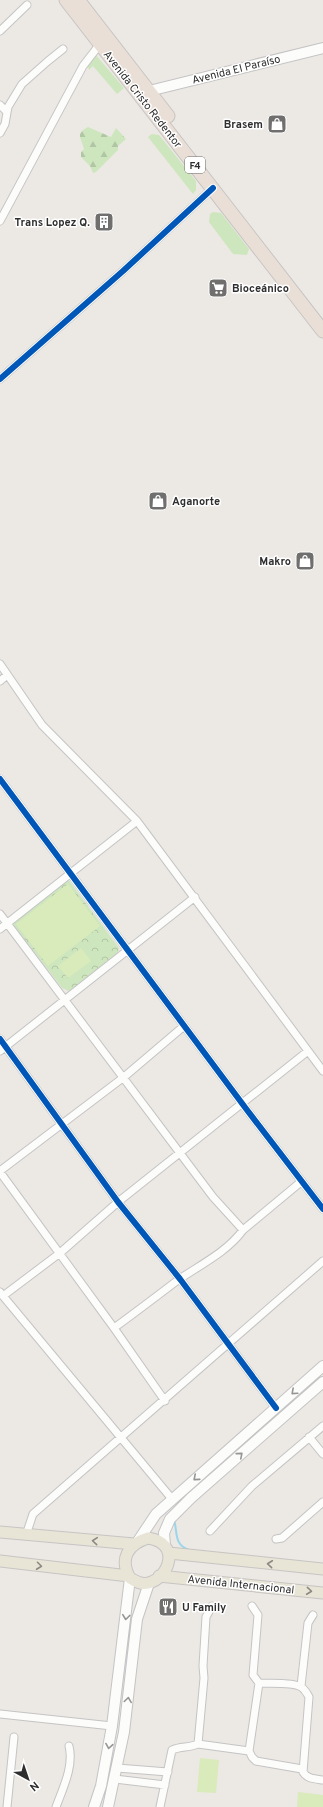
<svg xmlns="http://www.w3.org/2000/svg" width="323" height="1807" font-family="Overpass,sans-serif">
<defs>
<pattern id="forest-firs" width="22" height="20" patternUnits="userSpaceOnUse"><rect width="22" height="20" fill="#cee6be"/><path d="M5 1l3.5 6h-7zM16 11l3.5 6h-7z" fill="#b1c6a4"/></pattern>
<pattern id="park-crowns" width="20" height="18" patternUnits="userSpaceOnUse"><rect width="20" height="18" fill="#cee6be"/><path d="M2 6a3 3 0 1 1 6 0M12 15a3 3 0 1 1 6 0" fill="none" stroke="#b1c6a4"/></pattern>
</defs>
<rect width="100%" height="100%" fill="#ece8e4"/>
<!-- grass -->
<path fill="#cee6be" d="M95,54L124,88L117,94L93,66L89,70L87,64Z
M152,134L159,135L196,181V190L193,194L148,137Z
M213,212L221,213L249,249L247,255L233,254L209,222L210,214Z"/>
<!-- forest -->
<path fill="url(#forest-firs)" d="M88,127L111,137L116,128L126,139L118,146V150L96,172L93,173L90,166L81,157V152L84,149C81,137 75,134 88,127Z"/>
<!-- park -->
<path fill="url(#park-crowns)" d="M68,879L119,948L117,955L69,991L62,988L12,923Z"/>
<!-- pitch -->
<path fill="#d9eabb" d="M68,884L100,926L48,966L16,924Z
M81,948L91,961L68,978L58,966Z
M200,1758L219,1760L216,1793L197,1792Z
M298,1792L323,1795V1807H297Z"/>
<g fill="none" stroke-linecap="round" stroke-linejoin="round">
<!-- stream -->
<path stroke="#99d6ec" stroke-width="2" d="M174,1520C178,1532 173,1544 189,1550"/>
<!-- street casing -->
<g stroke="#c5c4c5" stroke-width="9">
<path id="street" d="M0,31L27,5
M0,105L6,111
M0,133L5,124L8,107L22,84L48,61L63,49
M0,221L83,66L100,44
M0,379L123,271L213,188
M0,664L42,725L137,821L323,1071
M0,681L7,675
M0,779L247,1110L323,1209
M0,914L213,1197L243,1230
M0,929L137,821
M0,1039L118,1202L180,1279L276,1408
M0,1051L195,897
M0,1171L124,1077L184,1026
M0,1172L114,1328L165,1401
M0,1292L3,1296L60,1253L118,1202L308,1051
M3,1296L172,1499
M114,1328C136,1312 157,1296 178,1280C200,1265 227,1252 243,1230L302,1181
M309,1437L323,1454
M210,1531L252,1486L323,1426
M26,1535L33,1514L323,1261
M276,1539L282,1538L323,1502
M252,1606L258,1615L253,1675L259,1683C269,1684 293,1682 301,1687C305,1689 307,1694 309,1697L303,1772C307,1779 315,1779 323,1780
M259,1683L249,1751L252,1757L256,1761L302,1769
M301,1686L308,1623L313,1615
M0,1714L112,1726
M198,1744L204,1678L203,1666L206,1617L212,1606
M117,1768L168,1772
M115,1779L165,1785
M7,1807L14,1737
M56,1807C63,1788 74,1766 69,1746
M160,1807L172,1750C181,1746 189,1748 198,1744L249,1751"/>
</g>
<!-- secondary casing -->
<g stroke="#c5c4c5" stroke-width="12">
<path id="secondary" d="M149,91L323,48
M138,1541L156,1514L323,1366
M165,1546L164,1533L170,1519L191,1498L323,1382
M94,1807L101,1786L112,1726L130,1578
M108,1807L124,1732L137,1619L149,1583"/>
</g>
<!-- primary casing -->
<g stroke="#c6c5c4" stroke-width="13">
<path id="primary" d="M0,1532L134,1544
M148,1538C181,1543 170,1578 148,1583C141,1585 135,1581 130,1578C119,1559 128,1544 148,1538Z
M169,1553L323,1569
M0,1561L129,1576
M159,1576L323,1593"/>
</g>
<!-- highway casing -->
<g stroke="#c6c5c4" stroke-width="15">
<path id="highway" d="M66,0L323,331
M78,0L168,116"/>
</g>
<!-- street -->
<use href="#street" stroke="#fcfcfb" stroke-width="7"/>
<!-- secondary -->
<use href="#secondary" stroke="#fcfcfb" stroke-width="10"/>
<!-- primary -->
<use href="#primary" stroke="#e8e4d6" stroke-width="11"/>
<!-- highway -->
<use href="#highway" stroke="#eadfd6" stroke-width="13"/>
<!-- cycleway casing -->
<g stroke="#fff" stroke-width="8">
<path id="cycleway" d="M0,379L123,271L213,188
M0,779L247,1110L323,1209
M0,1039L118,1202L180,1279L276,1408"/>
</g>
<!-- cycleway -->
<use href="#cycleway" stroke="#0057b8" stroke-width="6"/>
</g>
<!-- one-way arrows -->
<defs><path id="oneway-chevron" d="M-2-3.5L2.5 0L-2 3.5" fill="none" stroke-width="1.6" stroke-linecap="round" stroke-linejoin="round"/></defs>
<g stroke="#959594">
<use href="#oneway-chevron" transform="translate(294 1392) rotate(138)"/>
<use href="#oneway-chevron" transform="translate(240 1455) rotate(-41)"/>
<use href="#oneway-chevron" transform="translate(196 1478) rotate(139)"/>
<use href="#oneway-chevron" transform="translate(126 1617) rotate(97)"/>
<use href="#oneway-chevron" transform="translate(128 1700) rotate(-82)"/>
<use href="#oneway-chevron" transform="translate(109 1746) rotate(99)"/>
</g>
<g stroke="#8b8982">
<use href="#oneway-chevron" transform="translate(95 1541) rotate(-175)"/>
<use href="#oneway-chevron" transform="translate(270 1564) rotate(-174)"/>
<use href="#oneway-chevron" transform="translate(39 1566) rotate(7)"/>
<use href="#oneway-chevron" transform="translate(309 1591) rotate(6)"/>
</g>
<!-- icons -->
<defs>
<g id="shop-square" transform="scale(1)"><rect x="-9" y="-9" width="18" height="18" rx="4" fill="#706f6e" stroke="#fff"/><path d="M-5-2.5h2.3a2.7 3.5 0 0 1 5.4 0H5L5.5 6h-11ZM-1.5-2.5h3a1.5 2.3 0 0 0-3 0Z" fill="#fff"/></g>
<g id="building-square" transform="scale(1)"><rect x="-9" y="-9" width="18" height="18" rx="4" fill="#706f6e" stroke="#fff"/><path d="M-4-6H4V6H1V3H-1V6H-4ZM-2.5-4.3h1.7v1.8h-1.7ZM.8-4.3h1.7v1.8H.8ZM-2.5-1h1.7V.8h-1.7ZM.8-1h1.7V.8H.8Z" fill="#fff"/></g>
<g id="supermarket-square" transform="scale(1)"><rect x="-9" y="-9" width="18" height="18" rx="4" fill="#706f6e" stroke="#fff"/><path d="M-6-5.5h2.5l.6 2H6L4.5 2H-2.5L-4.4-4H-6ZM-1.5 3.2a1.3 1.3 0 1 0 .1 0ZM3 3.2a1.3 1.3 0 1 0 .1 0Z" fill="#fff"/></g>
<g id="restaurant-square" transform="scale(1)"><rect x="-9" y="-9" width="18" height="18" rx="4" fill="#706f6e" stroke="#fff"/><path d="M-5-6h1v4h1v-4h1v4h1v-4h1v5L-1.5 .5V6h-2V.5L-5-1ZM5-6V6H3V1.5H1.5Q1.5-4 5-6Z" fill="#fff"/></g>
</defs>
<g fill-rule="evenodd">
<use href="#shop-square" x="277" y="124"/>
<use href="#building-square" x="104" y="222"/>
<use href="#supermarket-square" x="218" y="288"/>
<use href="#shop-square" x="158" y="501"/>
<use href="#shop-square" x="305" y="561"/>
<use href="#restaurant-square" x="168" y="1607"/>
</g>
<g text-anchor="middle" stroke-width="3" stroke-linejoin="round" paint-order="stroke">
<!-- shield labels -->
<rect fill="#fff" stroke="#6d6d6d" stroke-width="1" x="185" y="157" width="20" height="16" rx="3"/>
<g font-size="10" font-weight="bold" fill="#2e2e2e">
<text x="195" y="169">F4</text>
</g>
<!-- street labels -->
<g font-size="11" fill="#2e2e2e" stroke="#fff">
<text transform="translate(236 69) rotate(-14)" y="4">Avenida El Paraíso</text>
<text transform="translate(143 99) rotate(52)" y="4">Avenida Cristo Redentor</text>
<text transform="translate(241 1584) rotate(6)" y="4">Avenida Internacional</text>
</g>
<!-- poi labels -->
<g font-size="11" font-weight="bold" fill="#2e2e2e" stroke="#fff" text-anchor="end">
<text x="263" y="128">Brasem</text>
<text x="90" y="226">Trans Lopez Q.</text>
<text x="232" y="292" text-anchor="start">Bioceánico</text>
<text x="172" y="505" text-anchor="start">Aganorte</text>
<text x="291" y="565">Makro</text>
<text x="182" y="1611" text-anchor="start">U Family</text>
</g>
</g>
<!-- north arrow -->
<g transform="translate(28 1779) rotate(140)" stroke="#ffffff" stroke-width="3" paint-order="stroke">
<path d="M0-3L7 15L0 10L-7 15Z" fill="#2e2e2e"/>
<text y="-6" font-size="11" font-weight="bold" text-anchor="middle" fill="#2e2e2e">N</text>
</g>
</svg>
